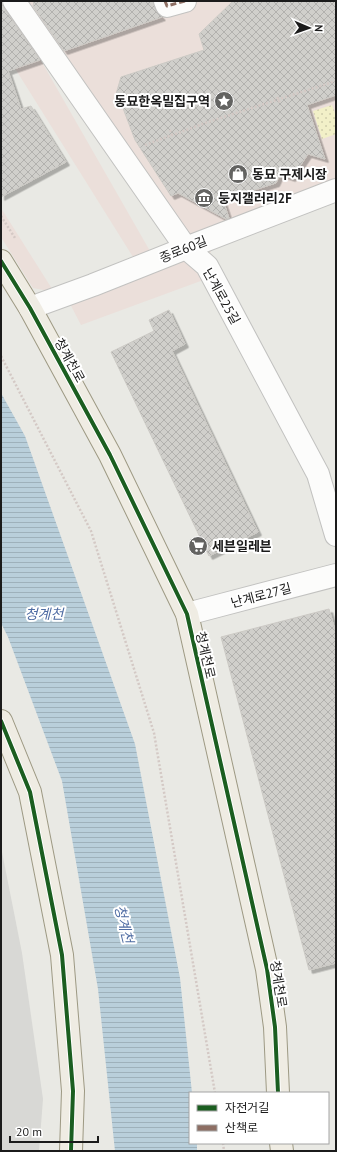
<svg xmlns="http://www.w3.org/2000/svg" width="337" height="1152" font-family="'PT Sans','Noto Sans KR',sans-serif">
<defs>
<pattern id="sand-dots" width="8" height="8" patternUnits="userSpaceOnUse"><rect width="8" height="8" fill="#f2f0c8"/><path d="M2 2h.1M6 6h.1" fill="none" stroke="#cfcdab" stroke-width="1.8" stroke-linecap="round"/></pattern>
<pattern id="water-rules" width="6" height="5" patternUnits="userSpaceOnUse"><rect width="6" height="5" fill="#b9cfdb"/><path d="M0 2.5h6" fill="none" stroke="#9eb1bb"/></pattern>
<pattern id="building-cross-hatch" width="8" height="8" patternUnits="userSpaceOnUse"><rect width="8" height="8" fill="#d0cfcb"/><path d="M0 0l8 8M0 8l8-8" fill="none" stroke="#b2b1ae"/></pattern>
<filter id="shadow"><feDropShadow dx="3.5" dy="3.5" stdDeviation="0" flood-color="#0004"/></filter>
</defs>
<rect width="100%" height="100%" fill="#e9e9e4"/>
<!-- residential -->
<path fill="#d8d8d5" d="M1,847L22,953L43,1099L39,1151H1Z"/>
<!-- commercial -->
<path fill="#ebdfda" d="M1,1H10L8,3L154,258L138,265L1,46Z
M26,1H336V192L216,237L209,257L217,275L81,325L68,300L192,249Z
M1,208L54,292L33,288L1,237Z"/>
<!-- sand -->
<path fill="url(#sand-dots)" d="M332,105L336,116V134L322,139L313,111Z"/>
<!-- water -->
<path fill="url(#water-rules)" d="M1,393L25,436L135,744L180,978L192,1093H190V1143H197V1151H115L98,989L62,781L8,637L1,623Z"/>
<!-- building -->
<path fill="url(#building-cross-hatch)" stroke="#cccac5" filter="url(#shadow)" d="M1,1L4,8L40,60L8,71L21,109L31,106L66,162L1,197Z
M34,1H153L156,11L162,17L64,51L33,6Z
M233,1H336V95L307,105L325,159L308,154L292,178L280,174L276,183L223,200L229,218L226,219L178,193L171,196L135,140L121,103L114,101L121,77L204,50L199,34Z
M169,310L185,344L172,351L258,532L209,556L111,352L154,331L149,320Z
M329,609L336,634V963L309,970L221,637Z"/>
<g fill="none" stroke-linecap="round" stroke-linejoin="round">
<!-- street casing -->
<g stroke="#c2c2c0" stroke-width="24">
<path id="street" d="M14,1L186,248L207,266L318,474L336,535
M165,1L167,6L185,1
M30,308L93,285L186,248L336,190
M187,614L336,575"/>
</g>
<!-- primary casing -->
<g stroke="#9d9983" stroke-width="24">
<path id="primary" d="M1,261L30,308L110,455L187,614L267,969L275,1027L278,1093
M1,721L30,792L62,955L73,1091L71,1151
M281,1143L282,1151"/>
</g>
<!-- path -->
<path stroke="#d4c9c5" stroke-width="2.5" stroke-dasharray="2 2" stroke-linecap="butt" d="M277,97L280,103
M170,130L172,135
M145,145L208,122L336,81
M1,216L15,238
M1,356L91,531L154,733L215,1093
M223,1143L224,1151"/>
<!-- street -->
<use href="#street" stroke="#fcfcfb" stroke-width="22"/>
<!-- primary -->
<use href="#primary" stroke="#efece3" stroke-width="22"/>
<!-- quiet -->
<path stroke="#8d6e63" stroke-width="3" stroke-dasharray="6 3" stroke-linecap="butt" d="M165,1L167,6L185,1"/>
<!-- cycleway casing -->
<g stroke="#fff" stroke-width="6">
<path id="cycleway" d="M1,261L30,308L110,455L187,614L267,969L275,1027L278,1093
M1,721L30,792L62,955L73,1091L71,1151"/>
</g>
<!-- cycleway -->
<use href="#cycleway" stroke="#1b5e20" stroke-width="4"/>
</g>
<!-- icons -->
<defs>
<g id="sight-disc" transform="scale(1)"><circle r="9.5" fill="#636361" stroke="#fff"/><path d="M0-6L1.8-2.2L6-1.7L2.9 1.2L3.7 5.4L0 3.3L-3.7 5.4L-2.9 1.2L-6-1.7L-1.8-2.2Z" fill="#fff"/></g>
<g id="shop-disc" transform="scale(1)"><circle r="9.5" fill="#636361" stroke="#fff"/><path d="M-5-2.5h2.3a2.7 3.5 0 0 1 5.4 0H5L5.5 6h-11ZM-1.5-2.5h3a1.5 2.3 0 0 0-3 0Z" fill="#fff"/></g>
<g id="museum-disc" transform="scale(1)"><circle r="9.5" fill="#636361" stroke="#fff"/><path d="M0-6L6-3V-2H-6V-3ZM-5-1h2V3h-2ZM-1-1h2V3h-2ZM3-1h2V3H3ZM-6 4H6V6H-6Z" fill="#fff"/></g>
<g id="supermarket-disc" transform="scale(1)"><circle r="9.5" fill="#636361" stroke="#fff"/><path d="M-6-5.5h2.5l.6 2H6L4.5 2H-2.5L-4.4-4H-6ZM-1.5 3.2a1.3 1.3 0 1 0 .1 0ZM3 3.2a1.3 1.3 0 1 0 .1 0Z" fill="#fff"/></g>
</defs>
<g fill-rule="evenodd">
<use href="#sight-disc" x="224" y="101"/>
<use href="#shop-disc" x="238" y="174"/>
<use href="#museum-disc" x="204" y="198"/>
<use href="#supermarket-disc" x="198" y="546"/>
</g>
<g text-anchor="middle" stroke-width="4" stroke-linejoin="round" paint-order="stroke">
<!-- poi labels -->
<g font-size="13" font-weight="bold" fill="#1b1b1b" stroke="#fff" text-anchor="start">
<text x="210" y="106" text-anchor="end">동묘한옥밀집구역</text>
<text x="252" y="179">동묘 구제시장</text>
<text x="218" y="203">둥지갤러리2F</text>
<text x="212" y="551">세븐일레븐</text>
</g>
<!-- street labels -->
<g font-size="13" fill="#1b1b1b" stroke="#fff">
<text transform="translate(183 249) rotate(-22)" y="5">종로60길</text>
<text transform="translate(222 296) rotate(61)" y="5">난계로25길</text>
<text transform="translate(70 360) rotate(61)" y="5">청계천로</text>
<text transform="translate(261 595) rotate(-15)" y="5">난계로27길</text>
<text transform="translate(206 655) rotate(77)" y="5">청계천로</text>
<text transform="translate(279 984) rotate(81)" y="5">청계천로</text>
</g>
<!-- water labels -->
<g font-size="14" font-style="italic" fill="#4f6ca3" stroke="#fff">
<text x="44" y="619">청계천</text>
<text transform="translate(124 924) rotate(76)" y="5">청계천</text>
</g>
</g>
<!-- border -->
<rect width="337" height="1152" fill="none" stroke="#1b1b1b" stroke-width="4"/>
<!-- legend -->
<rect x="189" y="1092" width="140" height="52" fill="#ffffff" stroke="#a4a4a4"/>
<rect x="197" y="1105" width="20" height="6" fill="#1b5e20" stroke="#a4a4a4"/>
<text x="225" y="1112" font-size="12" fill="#1b1b1b">자전거길</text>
<rect x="197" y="1125" width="20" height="6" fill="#8d6e63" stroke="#a4a4a4"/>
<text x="225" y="1132" font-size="12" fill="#1b1b1b">산책로</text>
<!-- north arrow -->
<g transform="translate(309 28) rotate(92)" stroke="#ffffff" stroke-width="3" paint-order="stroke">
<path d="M0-3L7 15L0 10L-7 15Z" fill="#1b1b1b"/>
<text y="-6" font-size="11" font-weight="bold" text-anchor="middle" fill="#1b1b1b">N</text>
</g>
<!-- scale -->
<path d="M10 1136v6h88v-6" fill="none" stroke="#1b1b1b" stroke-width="2"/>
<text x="16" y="1136" font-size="12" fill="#1b1b1b" stroke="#ffffff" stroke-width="3" paint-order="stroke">20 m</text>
</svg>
